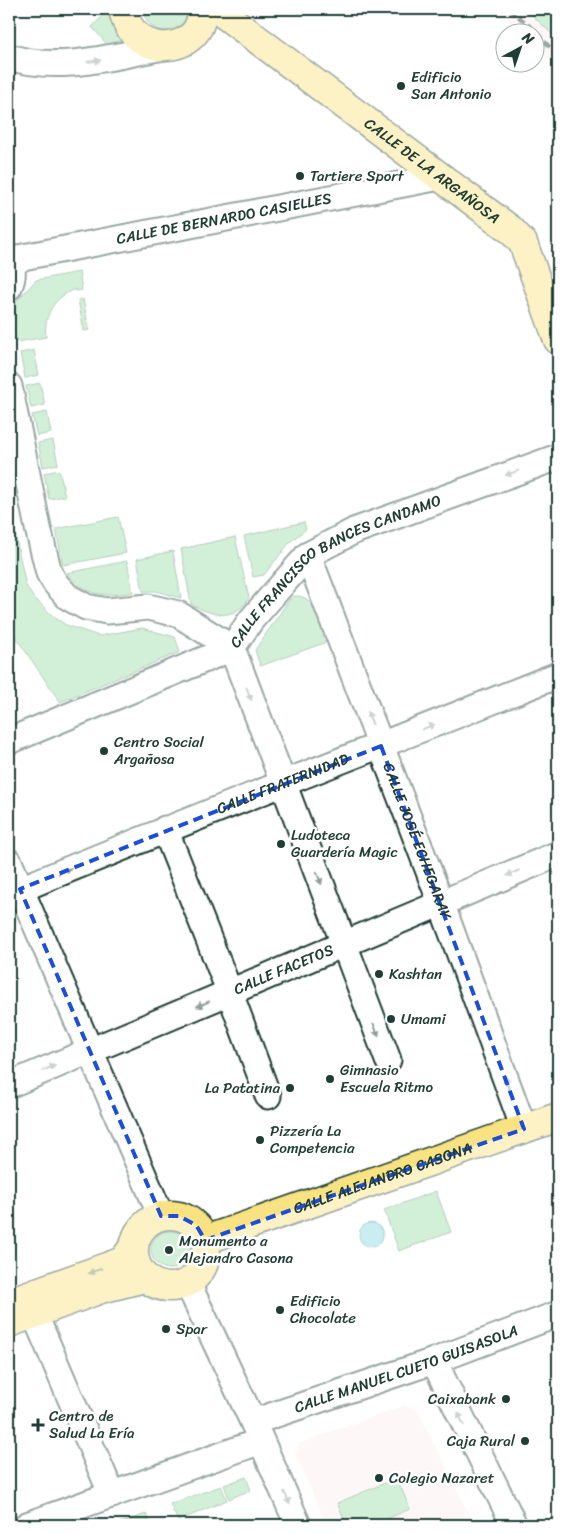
<svg xmlns="http://www.w3.org/2000/svg" width="567" height="1534" font-family="Sriracha,sans-serif">
<rect width="100%" height="100%" fill="#fff"/>
<filter id="ink" filterUnits="userSpaceOnUse"><feTurbulence type="fractalNoise" baseFrequency=".02" numOctaves="2"/><feDisplacementMap in="SourceGraphic" scale="10" xChannelSelector="R" yChannelSelector="G"/><feConvolveMatrix kernelMatrix="1 2 1 2 8 2 1 2 1" color-interpolation-filters="sRGB"/></filter>
<g filter="url(#ink)">
<!-- built -->
<path fill="#fdeeed" d="M494,9H526L558,40V68L535,45L534,32H521Z
M405,1405L418,1411L475,1525H327L295,1455L299,1443Z"/>
<!-- green -->
<path fill="#9cdda6" stroke="#5e8d6d" d="M109,9H117L132,43L110,48L92,27Z
M143,9H188C185,38 146,38 143,9Z
M526,9H558V40Z
M79,272L82,290L76,291V289C55,296 43,315 46,337L17,342L10,308L36,280Z
M83,299L89,330L84,331L78,300Z
M34,350L39,375L25,378L20,353Z
M40,383L45,405L31,408L26,386Z
M47,412L51,433L37,436L32,415Z
M53,440L58,464L43,467L38,443Z
M59,470L65,496L49,499L44,473Z
M9,516L13,524L26,586L33,597L54,617L66,625L99,636L142,628L175,637L180,652L60,702L9,627Z
M118,517L126,553L63,565L56,529Z
M304,522L306,529L290,542L264,575L253,577L244,536Z
M235,537L249,598C233,622 213,616 191,604L181,549Z
M173,551L181,598L156,591H143L137,559Z
M127,561L133,592C105,597 87,597 67,573Z
M294,596C317,594 321,626 327,642L260,666L255,650L289,600Z
M436,1191L451,1232L399,1251L384,1210Z
M151 1250a19 19 0 1 1 38 0a19 19 0 1 1-38 0Z
M246,1477L251,1490L229,1499L224,1485Z
M397,1478L410,1509L372,1525H347L337,1503Z
M221,1486L227,1500L178,1521L170,1504Z
M146,1514L151,1525H114Z"/>
<!-- water -->
<path fill="#87d8dd" stroke="#5d9a99" d="M359 1235a12 12 0 1 1 24 0a12 12 0 1 1-24 0Z"/>
<g fill="none" stroke-linecap="round" stroke-linejoin="round">
<!-- minor casing -->
<g stroke="#1f3d34" stroke-width="29">
<g id="minor">
<path d="M9,57C60,73 113,56 164,47"/>
<path d="M9,261C14,270 13,278 9,287"/>
<path id="s1" d="M11,265L23,257L440,177"/>
<path d="M9,386L38,528L49,573L56,584L68,597L86,607L107,611L148,607L178,614L232,648"/>
<path id="s2" d="M308,555L441,903L524,1129"/>
<path d="M232,648L388,1060"/>
<path id="s3" d="M9,741L232,648L251,620L308,555L354,531L558,457"/>
<path d="M165,829L230,993L268,1096"/>
<path d="M9,862L161,1216"/>
<path id="s4" d="M9,894C191,818 375,748 558,675"/>
<path id="s5" d="M9,1085L558,854"/>
<path d="M188,1284L253,1422L298,1525"/>
<path d="M34,1313L112,1495"/>
<path d="M434,1361L514,1525"/>
<path id="s6" d="M253,1422L434,1361L558,1314"/>
<path d="M27,1525L261,1441"/>
</g>
</g>
<!-- major casing -->
<g stroke="#1f3d34" stroke-width="31">
<g id="major">
<path d="M123,9C132,62 204,55 202,9"/>
<path id="s7" d="M217,9L511,230L523,243L558,340"/>
<circle cx="170" cy="1251" r="36"/>
<path id="s8" d="M205,1240L558,1117"/>
<path d="M9,1302L123,1261L134,1246"/>
<path d="M9,1323L101,1289L145,1278"/>
</g>
</g>
<!-- minor -->
<use href="#minor" stroke="#fff" stroke-width="25"/>
<!-- major -->
<use href="#major" stroke="#f8e281" stroke-width="28"/>
<!-- rail -->
<path stroke="#1f3d34" stroke-width="4" stroke-dasharray="8 4" stroke-linecap="butt" d="M509,9L531,27L558,56"/>
</g>
<!-- one-way arrows -->
<defs><path id="oneway-solid" d="M-6-.8H1V-3.2L6.5 0L1 3.2V.8H-6Z" transform="scale(1.25)"/></defs>
<g fill="#8f9e9a">
<use href="#oneway-solid" transform="translate(94 61) rotate(-7)"/>
<use href="#oneway-solid" transform="translate(512 473) rotate(160)"/>
<use href="#oneway-solid" transform="translate(249 694) rotate(69)"/>
<use href="#oneway-solid" transform="translate(370 718) rotate(-111)"/>
<use href="#oneway-solid" transform="translate(428 727) rotate(-22)"/>
<use href="#oneway-solid" transform="translate(65 871) rotate(-23)"/>
<use href="#oneway-solid" transform="translate(513 873) rotate(157)"/>
<use href="#oneway-solid" transform="translate(319 878) rotate(69)"/>
<use href="#oneway-solid" transform="translate(203 1004) rotate(157)"/>
<use href="#oneway-solid" transform="translate(376 1030) rotate(69)"/>
<use href="#oneway-solid" transform="translate(49 1068) rotate(-22)"/>
<use href="#oneway-solid" transform="translate(507 1083) rotate(-110)"/>
<use href="#oneway-solid" transform="translate(461 1419) rotate(-116)"/>
<use href="#oneway-solid" transform="translate(287 1498) rotate(66)"/>
</g>
<use fill="#818757" href="#oneway-solid" transform="translate(95 1271) rotate(160)"/>
</g>
<!-- marked area -->
<path d="M0 0H567V1534H0ZM381,746L524,1129L205,1240L196,1225L179,1216H161L20,889Z" fill="#fff" fill-opacity=".55" fill-rule="evenodd"/>
<path fill="none" stroke="#1d4ed8" stroke-width="4" stroke-dasharray="10 6" stroke-linejoin="round" d="M381,746L524,1129L205,1240L196,1225L179,1216H161L20,889Z"/>
<!-- markers -->
<g fill="#1f3d34" stroke="#fff" stroke-width="2">
<circle cx="401" cy="86" r="5"/>
<circle cx="300" cy="176" r="5"/>
<circle cx="104" cy="751" r="5"/>
<circle cx="281" cy="844" r="5"/>
<circle cx="379" cy="974" r="5"/>
<circle cx="391" cy="1019" r="5"/>
<circle cx="330" cy="1079" r="5"/>
<circle cx="290" cy="1088" r="5"/>
<circle cx="260" cy="1140" r="5"/>
<circle cx="169" cy="1250" r="5"/>
<circle cx="280" cy="1310" r="5"/>
<circle cx="166" cy="1329" r="5"/>
<circle cx="506" cy="1399" r="5"/>
<path d="M35.5 1417.5h5v5h5v5h-5v5h-5v-5h-5v-5h5z"/>
<circle cx="525" cy="1441" r="5"/>
<circle cx="379" cy="1478" r="5"/>
</g>
<g text-anchor="middle" stroke-width="5" stroke-linejoin="round" paint-order="stroke">
<!-- poi labels -->
<g font-size="15" fill="#1f3d34" stroke="#fff" text-anchor="start">
<text x="411" y="82">Edificio<tspan x="411" dy="17">San Antonio</tspan></text>
<text x="310" y="181">Tartiere Sport</text>
<text x="114" y="747">Centro Social<tspan x="114" dy="17">Argañosa</tspan></text>
<text x="291" y="840">Ludoteca<tspan x="291" dy="17">Guardería Magic</tspan></text>
<text x="389" y="979">Kashtan</text>
<text x="401" y="1024">Umami</text>
<text x="340" y="1075">Gimnasio<tspan x="340" dy="17">Escuela Ritmo</tspan></text>
<text x="280" y="1093" text-anchor="end">La Patatina</text>
<text x="270" y="1136">Pizzería La<tspan x="270" dy="17">Competencia</tspan></text>
<text x="179" y="1246">Monumento a<tspan x="179" dy="17">Alejandro Casona</tspan></text>
<text x="290" y="1306">Edificio<tspan x="290" dy="17">Chocolate</tspan></text>
<text x="176" y="1334">Spar</text>
<text x="496" y="1404" text-anchor="end">Caixabank</text>
<text x="49" y="1421">Centro de<tspan x="49" dy="17">Salud La Ería</tspan></text>
<text x="515" y="1446" text-anchor="end">Caja Rural</text>
<text x="389" y="1483">Colegio Nazaret</text>
</g>
<!-- street labels -->
<g font-size="15" fill="#1f3d34" stroke="#fff">
<text dy="5" stroke="none"><textPath href="#s7" startOffset="269">CALLE DE LA ARGAÑOSA</textPath></text>
<text dy="5" stroke="none"><textPath href="#s1" startOffset="219">CALLE DE BERNARDO CASIELLES</textPath></text>
<text dy="5" stroke="none"><textPath href="#s3" startOffset="375">CALLE FRANCISCO BANCES CANDAMO</textPath></text>
<text dy="5" stroke="none"><textPath href="#s4" startOffset="295">CALLE FRATERNIDAD</textPath></text>
<text dy="5" stroke="none"><textPath href="#s2" startOffset="306">CALLE JOSÉ ECHEGARAY</textPath></text>
<text dy="5" stroke="none"><textPath href="#s5" startOffset="298">CALLE FACETOS</textPath></text>
<text dy="5" stroke="none"><textPath href="#s8" startOffset="188">CALLE ALEJANDRO CASONA</textPath></text>
<text dy="5" stroke="none"><textPath href="#s6" startOffset="162">CALLE MANUEL CUETO GUISASOLA</textPath></text>
</g>
</g>
<!-- margin -->
<rect width="567" height="1534" fill="none" stroke="#fff" stroke-width="30"/>
<rect x="15" y="15" width="537" height="1504" fill="none" stroke="#1f3d34" stroke-width="2" filter="url(#ink)"/>
<!-- north arrow -->
<g transform="translate(520 48) rotate(40)"><circle r="24" fill="#ffffff" stroke="#a5b1ae"/>
<path d="M0-4L9 19L0 12L-9 19Z" fill="#1f3d34"/>
<text y="-8" font-size="14" font-weight="bold" text-anchor="middle" fill="#1f3d34">N</text>
</g>
</svg>
